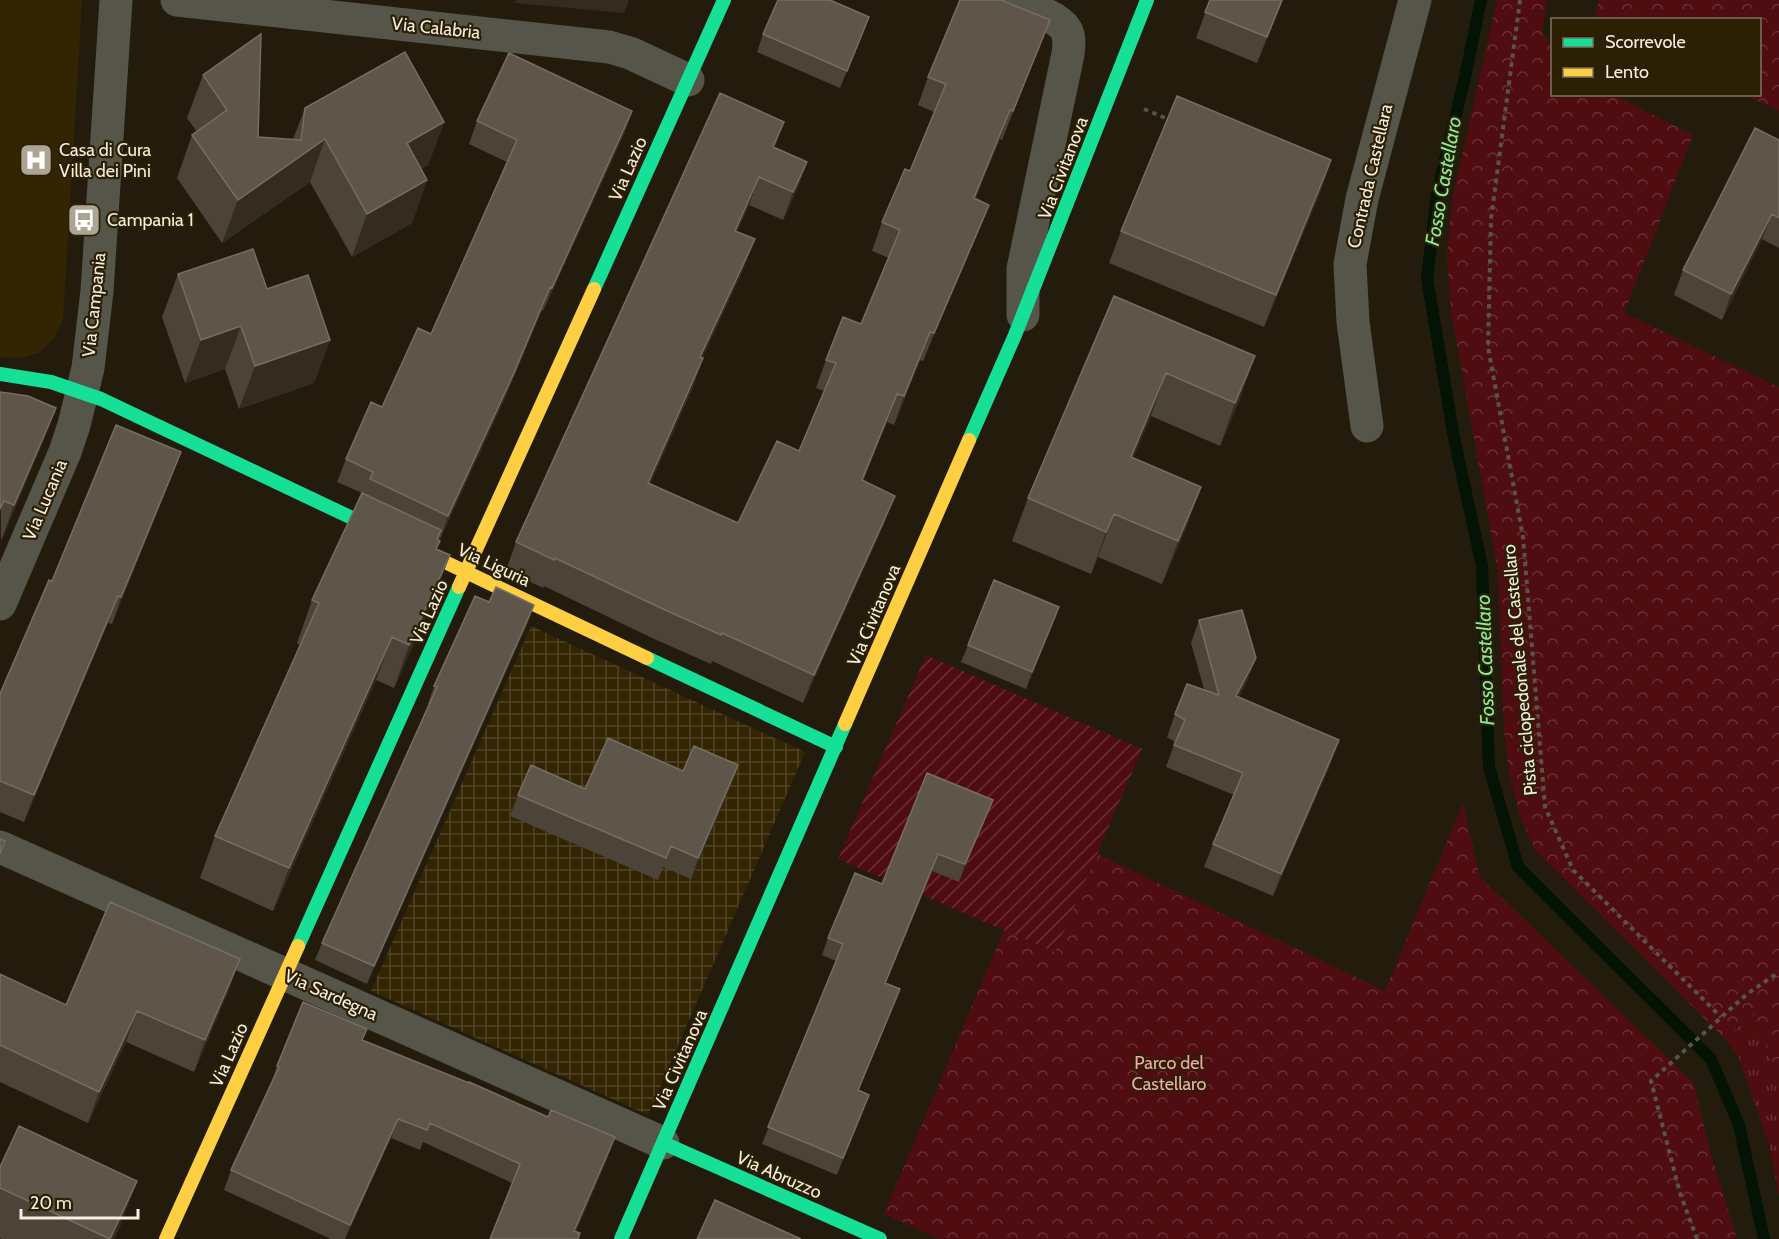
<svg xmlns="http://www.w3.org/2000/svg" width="1779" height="1239" font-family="Cabin,sans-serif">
<defs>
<pattern id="industrial-grid" width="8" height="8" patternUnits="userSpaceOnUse" patternTransform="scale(1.5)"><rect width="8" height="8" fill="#332502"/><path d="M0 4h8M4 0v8" fill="none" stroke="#514526"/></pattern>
<pattern id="grass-tufts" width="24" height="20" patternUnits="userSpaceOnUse" patternTransform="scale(1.5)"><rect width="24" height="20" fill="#4f0d12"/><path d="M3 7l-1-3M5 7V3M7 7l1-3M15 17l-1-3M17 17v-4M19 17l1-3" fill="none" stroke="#693134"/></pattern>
<pattern id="park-crowns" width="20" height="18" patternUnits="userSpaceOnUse" patternTransform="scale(1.5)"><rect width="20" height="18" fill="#4f0d12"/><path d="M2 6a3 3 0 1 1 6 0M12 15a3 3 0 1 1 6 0" fill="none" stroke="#693134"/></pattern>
<pattern id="garden-furrows" width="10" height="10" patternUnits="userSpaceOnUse" patternTransform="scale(1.5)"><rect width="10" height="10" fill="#4f0d12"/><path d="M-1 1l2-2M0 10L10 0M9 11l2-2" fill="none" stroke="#693134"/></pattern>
</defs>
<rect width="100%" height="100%" fill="#231c0d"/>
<!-- built -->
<path fill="#332502" d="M0,0H82L63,320L55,337L41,352L22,358L0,357Z"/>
<!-- industrial -->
<path fill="url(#industrial-grid)" d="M531,626L805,752L648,1115L371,991Z"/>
<!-- grass -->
<path fill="url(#grass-tufts)" d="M1753,1013L1779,1079V1196L1769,1144L1738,1056L1725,1039Z"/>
<!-- park -->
<path fill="url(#park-crowns)" d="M1497,0H1547L1542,32L1552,47V94L1613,95L1693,135L1624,313L1779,387V1079L1753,1013L1725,1039L1535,850L1520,816L1509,771L1504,731L1498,571L1451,311L1447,257L1452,201Z
M1599,0H1779V111L1745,95L1760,94V20L1595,19Z
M1463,803L1480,877L1693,1082L1711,1154L1737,1239H940L884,1214L1004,930L1055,952L1097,854L1385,991Z"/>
<!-- garden -->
<path fill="url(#garden-furrows)" d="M926,655L1142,749L1055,952L838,859Z"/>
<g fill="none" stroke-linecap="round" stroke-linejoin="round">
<!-- stream -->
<path stroke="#031304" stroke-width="12" d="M1481,0L1465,77L1437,194L1427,278L1454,438L1482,566L1489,767L1518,867L1711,1059L1739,1125L1764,1239"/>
<!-- path -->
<path stroke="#56554a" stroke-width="4" stroke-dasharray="4.5 4.5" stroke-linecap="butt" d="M1520,0L1491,219L1488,347L1523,537L1545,807L1573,870L1721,1017
M1144,109L1170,120
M1697,1239L1680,1193L1651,1081L1747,994L1779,972"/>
<!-- street -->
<path stroke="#555549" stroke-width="33" d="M177,0L609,47L630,53L688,80
M1007,0C1022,6 1058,15 1066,30C1070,37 1069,46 1068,54L1023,269V315
M1367,426L1353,322L1350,264L1362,199L1415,0
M0,604L65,452L74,425L88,368L97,291L116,0
M0,847L663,1143"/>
<!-- fast -->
<path stroke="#16e098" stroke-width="14" d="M594,289L724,0
M0,374L51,382L101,399L390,536
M969,440L1015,335L1147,0
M647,658L836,747
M298,946L459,587
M663,1143L880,1239
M621,1239L845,724"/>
<!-- slow -->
<path stroke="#ffcf43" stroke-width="14" d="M447,563L647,658
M459,587L594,289
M845,724L969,440
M166,1239L298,946"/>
</g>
<!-- wall -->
<path fill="#4c4438" d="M1210,0H1283L1257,63L1196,38Z
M869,17L840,88L757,52L763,34Z
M1039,48L1002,140L1000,139L975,199L989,205L978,233L923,361L920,360L894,425L887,422L863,481L884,524L803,703L712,661L711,664L652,638L544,586L543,588L506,570L516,542L775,147L807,162L797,190L783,220L749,205L737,231L744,268L702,358L693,387L650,484L738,523L799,451L824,391L816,388L826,360L861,324L889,258L872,251L882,222L910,171L934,112L918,105L928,77Z
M203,75L258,137L293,139L305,108L444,122L428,165L421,169L427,180L412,223L352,257L310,182L222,243L177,178L192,135L197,132L187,118Z
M632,111L624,134L543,311L542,310L506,396L440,539L438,538L436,549L450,555L434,598L394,688L376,680L273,911L200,878L215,836L300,645L297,643L312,600L362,493L337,482L346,459L382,407L431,334L507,162L469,144L477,121Z
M1779,140V248L1762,239L1722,320L1674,295L1683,270Z
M1331,160L1320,193L1264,327L1109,263L1121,231Z
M178,274L267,289L330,340L314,383L239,409L225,369L185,383L162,317Z
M1114,296L1240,399L1220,446L1151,416L1133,458L1201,487L1185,530L1162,584L1098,557L1091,574L1012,541L1028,498Z
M0,392L56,408L42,444L1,541Z
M181,452L171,478L112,624L108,623L24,822L0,812V694L52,581Z
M489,602L534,605L528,622L367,984L315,960L322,943L429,704H428L434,686Z
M1059,607L1026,689L961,662L968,645Z
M1199,620L1256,658L1247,681L1239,697L1331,763L1273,896L1204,867L1213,844L1234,795L1166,767L1175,742L1167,737L1175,714L1204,689L1191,643Z
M738,765L730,787L691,879L663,867L658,880L510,816L518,795L585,789L683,771Z
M986,817L959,882L932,871L886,983L900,989L859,1090L869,1095L837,1175L762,1144L836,961L822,955L828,938L882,884Z
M0,974L66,1005L229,990L194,1072L126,1042L88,1123L0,1082Z
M362,1040L608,1157L576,1231L578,1239L512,1183L423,1142L420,1150L391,1138L345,1239H331L224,1190L231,1170L270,1086L277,1066Z
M0,1167L121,1224L114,1239H2L0,1238Z"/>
<!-- shaded-wall -->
<path fill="#342c20" d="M516,0H629L624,13L515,3Z
M1282,0H1283L1257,63L1267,37Z
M869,17L863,34L840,88L847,71Z
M1050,20L1039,48L1002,140L1013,111Z
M1010,110L1000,139L964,227L974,198Z
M632,111L624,134L543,311L552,288Z
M444,122L428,165L391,186L407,143Z
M784,122L774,150L773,147Z
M325,139L310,182L222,243L238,200Z
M1331,160L1320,193L1264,327L1276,295Z
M807,162L797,190L783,220L793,192Z
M759,177L749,205L725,259L735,231Z
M427,180L412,223L352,257L367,214Z
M989,205L978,233L923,361L934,333Z
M1772,214L1762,239L1722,320L1731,294Z
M755,239L744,268L690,385L700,357Z
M550,287L542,310L506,396L440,539L448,516Z
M241,326L225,369L185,383L201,340Z
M930,332L920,360L894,425L904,396Z
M330,340L314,383L239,409L255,366Z
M1255,356L1240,399L1220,446L1235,403Z
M703,358L693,387L638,511L648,483Z
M1166,373L1151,416L1115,500L1131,457Z
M897,394L887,422L851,509L862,480Z
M56,408L42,444L1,541L14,505Z
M181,452L171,478L112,624L121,597Z
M1201,487L1185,530L1162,584L1178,541Z
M895,496L884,524L803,703L814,675Z
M1114,514L1098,557L1091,574L1106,532Z
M450,555L434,598L394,688L409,645Z
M118,596L108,623L24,822L34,795Z
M534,605L528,622L367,984L374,966Z
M1059,607L1053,624L1026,689L1032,672Z
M392,637L376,680L273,911L289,868Z
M1256,658L1247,681L1228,719L1236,696Z
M1339,740L1331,763L1273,896L1281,874Z
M738,765L730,787L691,879L698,858Z
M993,800L986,817L959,882L965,864Z
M938,854L932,871L878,1000L885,983Z
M240,959L229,990L194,1072L205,1040Z
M900,989L893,1007L851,1108L858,1090Z
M137,1011L126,1042L88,1123L99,1092Z
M869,1095L863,1112L837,1175L843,1158Z
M398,1119L391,1138L344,1239L350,1225Z
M615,1137L608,1157L572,1239L574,1231Z
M137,1181L121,1224L114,1239H110Z"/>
<!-- building -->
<path fill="#5e564a" stroke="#766e61" stroke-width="1.5" d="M778,0H830L869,17L847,71L763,34Z
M960,0H1001L1050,20L1013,111L1010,110L974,198L989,205L934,333L930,332L904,396L897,394L862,480L895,496L814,675L722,633L721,635L663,609L555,558L554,560L516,542L720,93L784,122L773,147L807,162L793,192L759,177L735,231L755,239L700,357L703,358L648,483L738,523L777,441L799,451L836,363L826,360L843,317L861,324L900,230L882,222L905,169L910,171L946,84L928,77Z
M1210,0H1282L1267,37L1205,12Z
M261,34L258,137L301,140L305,108L405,52L444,122L407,143L427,180L367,214L325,139L238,200L192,135L227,110L203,75Z
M509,53L632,111L552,288L550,287L514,373L448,516L370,479L373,472L346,459L371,402L382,407L418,328L431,334L517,140L477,121Z
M1177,96L1331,160L1276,295L1121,231Z
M1755,128L1779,140V218L1772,214L1731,294L1683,270Z
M253,249L267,289L308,275L330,340L255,366L241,326L201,340L178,274Z
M1114,296L1255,356L1235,403L1166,373L1131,457L1201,487L1178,541L1114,514L1106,532L1028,498Z
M0,392L28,396L56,408L14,505L4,501L0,509Z
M116,425L181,452L121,597L118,596L34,795L0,781V694L49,580L52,581Z
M362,493L441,530L437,539L440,541L436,549L450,555L409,645L392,637L289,868L215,836L319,603L312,600Z
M994,580L1059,607L1032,672L968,645Z
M496,587L534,605L374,966L322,943L437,687L434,686L475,596L489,602Z
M1242,610L1256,658L1236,696L1339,740L1281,874L1213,844L1243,773L1174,745L1185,720L1175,714L1187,684L1219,695L1199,620Z
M608,738L683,771L694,746L738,765L698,858L671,846L666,858L518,795L531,765L585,789Z
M927,773L993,800L965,864L938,854L885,983L900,989L858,1090L869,1095L843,1158L768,1127L843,944L828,938L855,873L882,884Z
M0,839L5,841L0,854Z
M110,902L240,959L205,1040L137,1011L99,1092L0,1045V974L66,1005Z
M303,1002L367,1029L362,1040L469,1083V1082L548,1117L551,1110L615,1137L574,1231L580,1233L578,1239H490L520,1164L430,1123L427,1130L398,1119L350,1225L231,1170L279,1067L277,1066Z
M19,1126L137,1181L110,1239L0,1188V1167Z
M715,1200L801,1239H697Z"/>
<!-- icons -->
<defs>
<g id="hospital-square" transform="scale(1.725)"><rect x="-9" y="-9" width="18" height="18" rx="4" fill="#aca495" stroke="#2c2004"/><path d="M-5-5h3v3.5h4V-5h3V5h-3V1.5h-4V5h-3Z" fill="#fff"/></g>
<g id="bus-square" transform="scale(1.725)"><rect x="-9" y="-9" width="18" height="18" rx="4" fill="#aca495" stroke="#2c2004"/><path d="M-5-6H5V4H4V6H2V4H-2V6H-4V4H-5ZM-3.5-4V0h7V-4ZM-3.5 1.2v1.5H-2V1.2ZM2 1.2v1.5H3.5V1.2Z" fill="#fff"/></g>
</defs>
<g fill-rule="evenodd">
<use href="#hospital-square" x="36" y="160"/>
<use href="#bus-square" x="84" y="220"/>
</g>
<g text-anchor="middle" stroke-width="4.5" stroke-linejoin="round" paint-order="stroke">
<!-- street labels -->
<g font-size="18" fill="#f6eede" stroke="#2c2004">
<text transform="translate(436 28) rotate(6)" y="6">Via Calabria</text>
<text transform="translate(1063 168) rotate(-69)" y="6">Via Civitanova</text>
<text transform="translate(628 169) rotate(-66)" y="6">Via Lazio</text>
<text transform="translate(1370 176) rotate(-77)" y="6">Contrada Castellara</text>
<text transform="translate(94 305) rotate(-84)" y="6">Via Campania</text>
<text transform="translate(45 500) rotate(-67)" y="6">Via Lucania</text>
<text transform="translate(494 565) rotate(25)" y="6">Via Liguria</text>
<text transform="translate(429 612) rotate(-66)" y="6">Via Lazio</text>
<text transform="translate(874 615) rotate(-67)" y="6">Via Civitanova</text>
<text transform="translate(1520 670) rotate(-95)" y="6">Pista ciclopedonale del Castellaro</text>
<text transform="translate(331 995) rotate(24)" y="6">Via Sardegna</text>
<text transform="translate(229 1055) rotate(-66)" y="6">Via Lazio</text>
<text transform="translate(680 1060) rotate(-66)" y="6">Via Civitanova</text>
<text transform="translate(779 1175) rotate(24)" y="6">Via Abruzzo</text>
</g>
<!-- poi labels -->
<g font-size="18" fill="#f6eede" stroke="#2c2004" text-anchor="start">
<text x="59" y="156">Casa di Cura<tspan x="59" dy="21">Villa dei Pini</tspan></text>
<text x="107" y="226">Campania 1</text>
</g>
<!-- park labels -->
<g font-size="18" fill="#f4aaa7" stroke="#2c2004">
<text x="1169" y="1069">Parco del<tspan x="1169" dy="21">Castellaro</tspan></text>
</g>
<!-- water labels -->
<g font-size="20" font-style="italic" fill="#86ed9d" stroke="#2c2004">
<text transform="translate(1443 181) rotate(-80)" y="7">Fosso Castellaro</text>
<text transform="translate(1485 660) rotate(-92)" y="7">Fosso Castellaro</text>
</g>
</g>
<!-- legend -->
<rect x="1551" y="18" width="210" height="78" fill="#2c2004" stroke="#7d725b" stroke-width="1.5"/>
<rect x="1563" y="38" width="30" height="9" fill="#16e098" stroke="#7d725b" stroke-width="1.5"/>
<text x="1605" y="48" font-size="18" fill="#f6eede">Scorrevole</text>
<rect x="1563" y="68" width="30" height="9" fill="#ffcf43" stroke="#7d725b" stroke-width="1.5"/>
<text x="1605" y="78" font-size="18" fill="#f6eede">Lento</text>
<!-- scale -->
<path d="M21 1209v9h117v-9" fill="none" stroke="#f6eede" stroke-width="3"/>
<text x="30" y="1209" font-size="18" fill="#f6eede" stroke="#2c2004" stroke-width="4.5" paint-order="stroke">20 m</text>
</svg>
